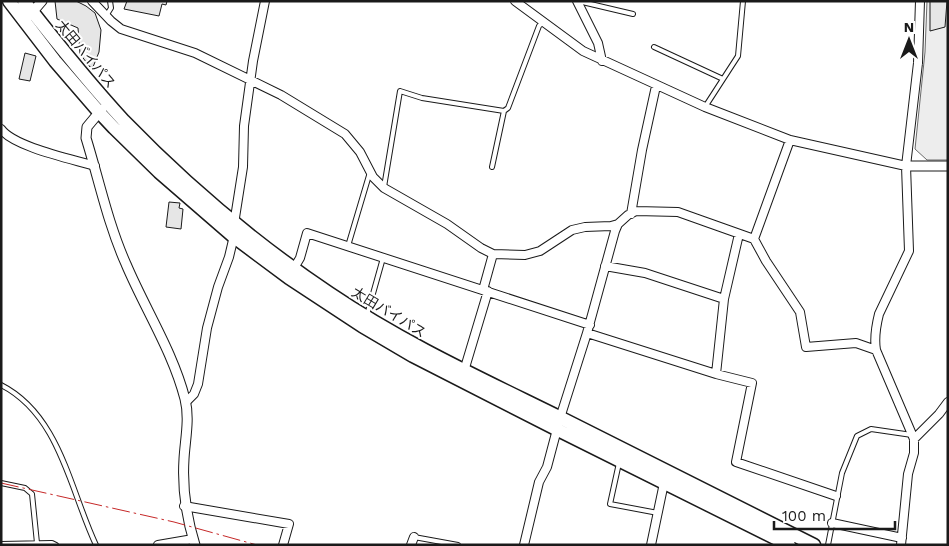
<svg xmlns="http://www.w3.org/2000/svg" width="949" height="546" font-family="'Work Sans','Noto Sans JP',sans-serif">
<rect width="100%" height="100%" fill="#fff"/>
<!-- green -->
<path fill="#ededed" stroke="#6a6a6a" d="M927,1H948V160H927L915,149L925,52Z"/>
<!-- building -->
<path fill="#e6e6e6" stroke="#1a1a1a" d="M55,1H76L86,6L95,13L101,30L99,52L93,67H90L80,54L78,28L57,19Z
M127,1H167L166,5L162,4L159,16L124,9Z
M930,1H947L945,27L930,31Z
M25,53L36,56L30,81L19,79Z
M169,202L180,203L179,208L183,209L181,229L166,227Z"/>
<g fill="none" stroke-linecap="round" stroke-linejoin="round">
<!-- service casing -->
<g stroke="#1a1a1a" stroke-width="6">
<path id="service" d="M578,1L633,14
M106,16L111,8L110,1
M654,47L723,79
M705,107L738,56L743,1
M492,167L504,111L508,108L539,26L542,23
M384,187L400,91L422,98L504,111
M348,246L370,172
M367,315L383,258
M1,385C60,415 70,490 96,545
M619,463L610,504L658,513
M1,483L25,488L32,494L37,543
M414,537L458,545
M1,544L52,543L56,545
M828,545L842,473L857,436L871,429L912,435"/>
</g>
<!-- minor casing -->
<g stroke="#1a1a1a" stroke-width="10">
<path id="minor" d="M92,1L111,21L121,29L195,53L281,95L345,134L360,152L373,177L384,188L447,224L481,248L493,254L525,255L540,251L572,230L585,227L611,226L618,224
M515,1L583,51L705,107L790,140L906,166
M577,1L598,43L602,61
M1,129C14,147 72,159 95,166
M631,214L642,150L656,86
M234,224L243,167L244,126L253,61L265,1
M754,239L790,140
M605,266L645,273L724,299
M294,268L300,258L307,233L590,325
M483,290L493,254
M587,333L716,374L752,383L736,462L836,496
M464,371L488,291
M716,374L724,299L739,234
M186,402L194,394L198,384L207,328L218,287L229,257L234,236
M914,439L939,414L948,402
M184,506L289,524L283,545
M832,523L902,538
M158,545L193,539
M411,545L414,537
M524,545L539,482L547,467L560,418L587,333L615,231L618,224L628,215L636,211L678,212L754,239L766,261L800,312L806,347L856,343L876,350
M651,545L664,483
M901,545L908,474L914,453V439L876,350C874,338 876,326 879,314L909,251L906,166L918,63L920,1"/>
</g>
<!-- tertiary casing -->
<g stroke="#1a1a1a" stroke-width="11">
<path id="tertiary" d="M29,16L42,1
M102,109L87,127L86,138C99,180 108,224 126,264C145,309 173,352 185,399C190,419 185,440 184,459C182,490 186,516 195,545
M906,166H948"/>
</g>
<!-- trunk casing -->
<g stroke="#1a1a1a" stroke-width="15">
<path id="trunk" d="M9,1L55,61L99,112L114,128L159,172L234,237L289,278L362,326L413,356L558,430L789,545
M24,1C56,42 89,83 124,121C186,185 256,244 329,293C403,343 482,379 561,418C646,460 730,503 814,545"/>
</g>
<!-- service -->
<use href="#service" stroke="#fff" stroke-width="4"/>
<!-- minor -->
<use href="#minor" stroke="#fff" stroke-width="8"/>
<!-- tertiary -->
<use href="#tertiary" stroke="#fff" stroke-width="9"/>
<!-- trunk -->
<use href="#trunk" stroke="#fff" stroke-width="12"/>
<!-- power -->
<path stroke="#c62828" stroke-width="1" stroke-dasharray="18 4 2.5 4" stroke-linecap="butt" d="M1,483L174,522L257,545"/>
</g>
<g text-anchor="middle" stroke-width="4" stroke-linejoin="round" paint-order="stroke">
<!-- street labels -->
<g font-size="14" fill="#1a1a1a" stroke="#fff">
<text transform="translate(86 54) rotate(50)" y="5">太田バイパス</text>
<text transform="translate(389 312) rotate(31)" y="5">太田バイパス</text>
</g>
</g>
<!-- border -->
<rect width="949" height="546" fill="none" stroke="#1a1a1a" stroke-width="5"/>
<!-- north arrow -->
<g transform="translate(909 40)" stroke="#ffffff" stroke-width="4" paint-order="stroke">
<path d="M0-4L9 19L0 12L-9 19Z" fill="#1a1a1a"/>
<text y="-8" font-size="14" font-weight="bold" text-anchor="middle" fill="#1a1a1a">N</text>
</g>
<!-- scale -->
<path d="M774 521v8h121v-8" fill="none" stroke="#1a1a1a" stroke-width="2.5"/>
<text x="782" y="521" font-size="15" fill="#1a1a1a" stroke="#ffffff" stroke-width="4" paint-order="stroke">100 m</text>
</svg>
